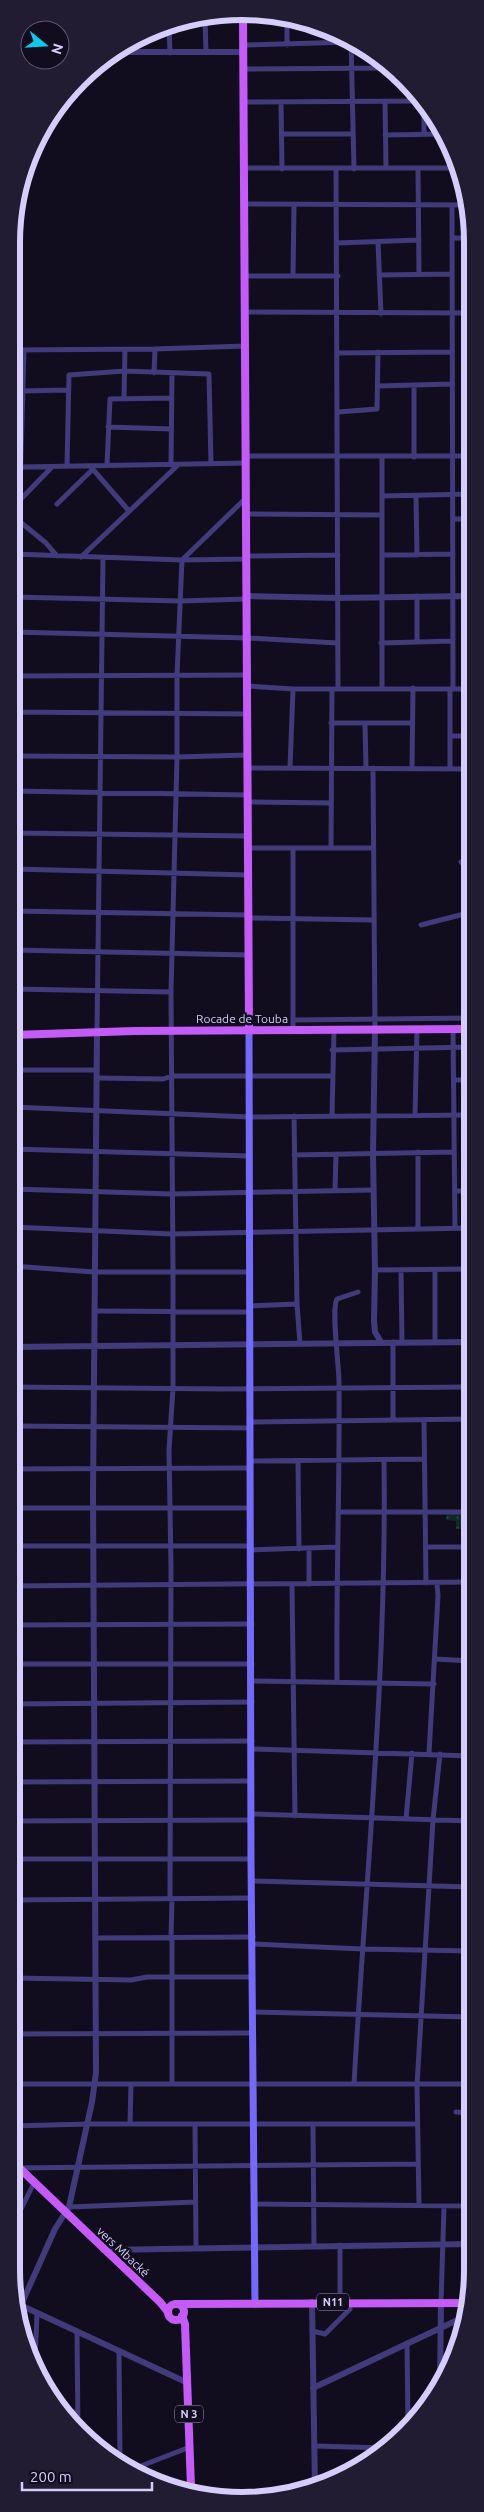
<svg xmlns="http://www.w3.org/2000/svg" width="484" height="2512" font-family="Ubuntu,sans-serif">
<defs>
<pattern id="garden-dots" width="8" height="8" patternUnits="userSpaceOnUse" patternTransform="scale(1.25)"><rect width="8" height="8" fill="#112828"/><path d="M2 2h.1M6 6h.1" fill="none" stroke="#334648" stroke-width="1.8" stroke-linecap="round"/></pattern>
</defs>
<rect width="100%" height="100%" fill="#110d1f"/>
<!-- garden -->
<path fill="url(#garden-dots)" d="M446,1513H470V1520L466,1521V1529H456V1521L446,1520Z"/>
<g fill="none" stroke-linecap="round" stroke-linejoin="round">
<!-- minor -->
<path stroke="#413b7b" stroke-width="5" d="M205,18L206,52
M169,26L170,53
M351,40L354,169
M244,45L353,42
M287,45V18
M244,69L390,68
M385,101L386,168
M244,102L421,101
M281,102L282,169
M282,134H353
M424,134V106
M385,135L445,134
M245,168H457
M418,168L419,274
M451,168V148
M336,169L338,689
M245,204L466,205
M452,205L453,689
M452,238H472
M378,242L381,314
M337,243L419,240
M379,275L452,274
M246,276H338
M293,276L294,206
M246,312L472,313
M13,350L155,349L246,346
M338,353L452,352
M154,373L155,349
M414,385V457
M378,386L452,384
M23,391L67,390
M124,397L125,349
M13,399H23
M338,412L377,409L378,352
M108,427L171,429
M13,446H21
M247,456H472
M107,465L110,399L172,398
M171,465L172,373
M67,466L69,375L125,371L209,374L211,464
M90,466L129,511
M21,467L247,463
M382,496L472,494
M416,496L417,555
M20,500L52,467
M57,504L93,469
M248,514L381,515
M453,519H472
M19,521L46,543L57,556
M13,554L182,560L247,559
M382,555L453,554
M248,556L338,555
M81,557L178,465
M417,596V642
M13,597L180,601L247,599
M13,632L248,638L337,643
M381,643L453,641
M13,676L248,675
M248,686L293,689H472
M382,688V457
M450,689V769
M13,712L248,714
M331,723H411
M365,724L366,768
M13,735L24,350
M451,736H472
M13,756L177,757L248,755
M248,768L472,769
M290,768L293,689
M373,768L375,1029
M412,769L413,688
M13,791L248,795
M248,802L331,803
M13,833L248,836
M248,848H372
M293,848V1030
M331,848L332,689
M461,862L472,873
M13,869L249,875
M13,911L249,915
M249,918L373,920
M421,925L472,912
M12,950L249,955
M12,989L171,992
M293,1020L472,1018
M453,1029L455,1227
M97,1031L103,558
M332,1050L472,1047
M12,1070H97
M97,1078L163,1079L172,1076H332
M454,1080H472
M12,1084V1050
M12,1107L249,1117L472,1115
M415,1115L417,1029
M294,1116L297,1304L300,1344
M332,1116L334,1030
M12,1149L249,1156
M418,1152V1229
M294,1155L454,1152
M12,1189L172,1194L373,1190
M335,1190L336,1154
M455,1191H472
M12,1227L172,1234L472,1228
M12,1266L94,1272H250
M375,1270L472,1269
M401,1270L402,1342
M435,1270V1342
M250,1306L297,1304
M95,1311L250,1312
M12,1315V1240
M12,1387L223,1389L470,1387
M393,1420V1342
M424,1420L426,1583
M250,1422L470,1419
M12,1426L250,1428
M250,1461L424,1459
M298,1461L299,1549
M12,1469L250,1468
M12,1508H250
M339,1512H471
M12,1546H250
M426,1547H471
M309,1548V1584
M250,1550L338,1547
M292,1584L295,1816
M12,1586L471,1582
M12,1625L252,1624
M435,1659L471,1661
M12,1664H252
M252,1681L434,1684
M337,1682C336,1582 340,1482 339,1382C339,1366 331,1308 337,1299L358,1292
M12,1704L252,1702
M12,1742L252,1741
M252,1749L471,1756
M429,1753L438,1596L437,1583
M12,1782L251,1781
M251,1814L471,1821
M406,1819L412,1753
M12,1821L251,1820
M12,1859H251
M252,1881L471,1887
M170,1899L171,1567L169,1450L173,1388V1272L171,992L177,757V675L182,560L247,497
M12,1900L252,1898
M95,1938L253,1937
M171,1938L172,1899
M253,1944L362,1949L471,1951
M12,1978L131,1980L147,1977H252
M252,2012L471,2017
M11,2016L13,2084
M11,2034L253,2033
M172,2083V1937
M11,2084H471
M354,2084C366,1876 387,1669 384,1460
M456,2112L471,2113
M130,2124L131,2084
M195,2124L196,2247
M313,2124L314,2245
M11,2126L88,2124H417
M11,2168L418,2164
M254,2204L471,2206
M419,2205L417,2085L433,1820L440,1754
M69,2207L196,2202
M11,2229L32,2187
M340,2302V2245
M441,2303L444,2207
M312,2331L325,2334L350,2309
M77,2332L78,2432
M407,2343L408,2425
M119,2352L120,2460
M35,2362L37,2313
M64,2412H78
M314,2446L387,2448
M374,2455V2447
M133,2469L190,2447"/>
<!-- tertiary -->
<path stroke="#413b7b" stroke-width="6" d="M116,52H244
M248,596L337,598L472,596
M375,1029L373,1154L375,1270L374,1321L375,1332L381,1342
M470,1342L471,1474
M12,1347L471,1342
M103,2250L471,2244
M312,2302L315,2489
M18,2304L188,2383
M21,2305L55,2229L69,2207L92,2102L96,2073L93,1493L97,1031
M440,2384L441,2303
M313,2388L466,2316"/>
<!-- secondary -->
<path stroke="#756af7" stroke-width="7" d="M249,1029L251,1859L255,2304"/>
<!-- primary -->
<path stroke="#c45bf6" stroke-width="8" d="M243,15L249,1029
M12,1035L134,1031L472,1029
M11,2160L160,2302L168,2312
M177,2304L470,2303
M168 2312a8 8 0 1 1 16 0a8 8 0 1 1-16 0Z
M182,2316L185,2324L191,2487L188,2491"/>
</g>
<g text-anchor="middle" stroke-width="5" stroke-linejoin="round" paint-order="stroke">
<!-- shield labels -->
<g fill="#110d1f" stroke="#9a94ba" stroke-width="1">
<rect x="317" y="2293.5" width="32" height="17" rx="4"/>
<rect x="175" y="2405.5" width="28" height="17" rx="4"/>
</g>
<g font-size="11" font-weight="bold" fill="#d5cefc">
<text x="333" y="2306">N11</text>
<text x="189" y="2418">N 3</text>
</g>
<!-- street labels -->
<g font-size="12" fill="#d5cefc" stroke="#110d1f">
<text x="242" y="1023">Rocade de Touba</text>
<text transform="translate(123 2252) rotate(43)" y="4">vers Mbacké</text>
</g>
</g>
<!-- crop -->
<path d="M0 0H484V2512H0ZM242 20H242A222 222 0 0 1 464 242V2270A222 222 0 0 1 242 2492H242A222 222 0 0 1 20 2270V242A222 222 0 0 1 242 20Z" fill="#211c31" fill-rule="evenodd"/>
<path fill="none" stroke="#d5cefc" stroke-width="6" d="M242 20H242A222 222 0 0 1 464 242V2270A222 222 0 0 1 242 2492H242A222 222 0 0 1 20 2270V242A222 222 0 0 1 242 20Z"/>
<!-- north arrow -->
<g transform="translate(45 45) rotate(108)"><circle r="24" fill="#110d1f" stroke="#5f5a77"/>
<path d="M0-4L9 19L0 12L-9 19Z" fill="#0dc8e9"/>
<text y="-8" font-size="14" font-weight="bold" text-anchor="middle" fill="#d5cefc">N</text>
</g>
<!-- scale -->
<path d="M22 2482v8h130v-8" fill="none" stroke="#d5cefc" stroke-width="2.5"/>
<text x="30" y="2482" font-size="15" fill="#d5cefc" stroke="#110d1f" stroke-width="4" paint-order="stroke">200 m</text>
</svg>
